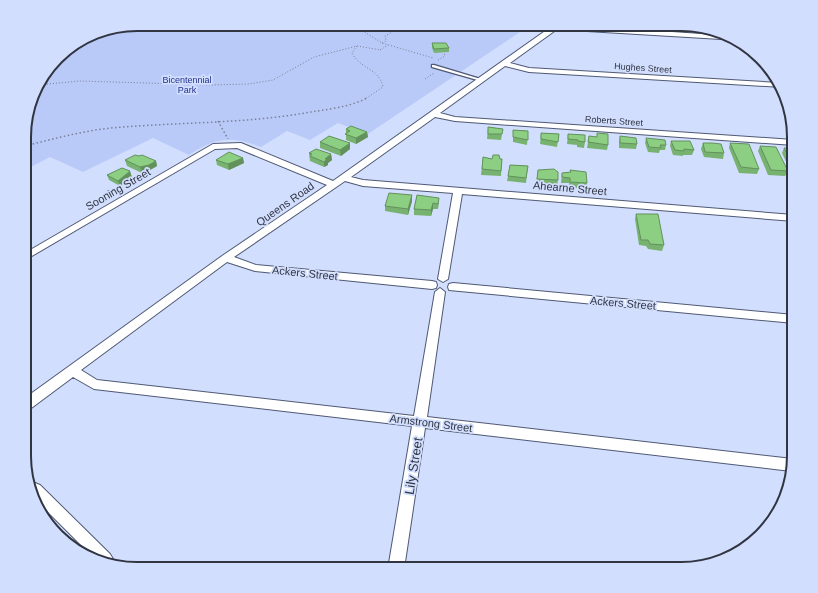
<svg xmlns="http://www.w3.org/2000/svg" width="818" height="593" font-family="Helvetica,sans-serif">
<rect width="100%" height="100%" fill="#d2defe"/>
<!-- green -->
<path fill="#bacaf8" d="M137,24H532L368,134L338,123L310,140L287,131L261,147C231,136 216,137 189,155L153,138L83,172L50,157L25,170V122L39,81L63,52L101,30Z"/>
<g fill="none" stroke-linecap="round" stroke-linejoin="round">
<!-- service casing -->
<g stroke="#4f5974" stroke-width="2.5">
<path id="service" d="M432,65H434L484,80L481,81L432,67Z"/>
</g>
<!-- minor casing -->
<g stroke="#4f5974" stroke-width="2">
<path id="minor" d="M555,24L716,35L724,38L721,39L570,30L560,27L510,63L529,68L779,83L782,87L529,72L505,66L440,113L455,117L794,140V145L455,121L435,117L351,177L363,180L794,215V221L462,194L448,279L443,282L438,279L453,193L363,186L345,181L234,257L256,265L432,281L436,282L437,285L436,288L432,289L255,271L227,262L81,370L97,380L414,416L435,292L440,288L445,292L427,417L793,459L794,463L791,471L425,428L404,569H388L412,426L94,389L73,377L30,409L25,410V398L222,256L327,185L237,148L215,149L25,260V253L213,144L241,143L333,181Z
M453,283L794,315V323L449,290L448,287L449,284Z
M35,483L40,485L110,554L113,559L112,562L89,553L34,498L30,485Z"/>
</g>
<!-- path-far1 -->
<path stroke="#798196" stroke-width="1" stroke-dasharray="1 2" stroke-linecap="butt" d="M352,24L382,43L433,58
M382,43L386,41L385,36L392,32L394,27L400,24
M357,46L381,50
M380,50L388,45
M438,60L445,56L444,53
M425,79L434,73
M38,85L80,81L212,85L249,84L273,80L314,57L357,46L352,53C359,68 380,69 383,87L365,99"/>
<!-- path -->
<path stroke="#798196" stroke-width="1.5" stroke-dasharray="1.5 2.5" stroke-linecap="butt" d="M218,121L228,139
M25,146C53,139 82,131 111,128C178,122 245,124 311,112C329,109 350,107 367,98"/>
<!-- service -->
<use href="#service" fill="#fff" fill-rule="evenodd"/>
<!-- minor -->
<use href="#minor" fill="#fff" fill-rule="evenodd"/>
</g>
<!-- wall -->
<path fill="#78b271" d="M432,43L449,48V52L434,53L432,48Z
M488,127L503,129L501,140L487,139Z
M346,129L367,132L368,137L356,144L346,140Z
M513,130L528,131L527,145L513,142Z
M541,133L559,134L557,147L540,144Z
M568,134L585,142L584,148L577,147V145L567,144Z
M589,136L608,145L607,150L587,148Z
M620,136L637,144L636,149L619,148V142Z
M646,138L666,145L665,150H660L659,153L648,152L645,143Z
M671,141L694,150L692,155H683V156L673,155L670,146Z
M320,142L350,149L341,156L320,148Z
M703,143L724,153L723,159L704,157L701,149Z
M730,143L759,169L757,174L739,173L729,148Z
M760,146L788,171L785,176L768,175L758,151Z
M784,148H794V166H788L782,153Z
M309,153L331,154L332,160L328,163V165L324,167L310,161Z
M483,157L492,159H502L501,176L481,175Z
M243,158L244,163L229,170L217,165L216,160Z
M125,160L156,161L157,166L150,170L142,173L127,166Z
M510,165L528,166L526,183L507,181Z
M538,170L558,180L557,186L536,184Z
M570,170L587,183L586,188H569V183H561L562,173L570,172Z
M107,175L132,177L120,186L109,180Z
M412,195V201L408,215L385,211V206Z
M417,195L439,203L438,209H433L431,216L414,215V209Z
M636,214L664,245L662,251L648,249L646,246L639,245L635,219Z"/>
<!-- shaded-wall -->
<path fill="#62915c" d="M367,132L368,137L356,144V138Z
M350,143V149L341,156L340,150Z
M331,154L332,160L328,163V165L324,167V162L325,159Z
M243,158L244,163L229,170L228,164Z
M156,161L157,166L150,170L142,173L140,167Z
M130,171L132,177L120,186L118,181Z
M412,195V201L408,215V209Z
M433,203V209L431,216V210Z"/>
<!-- building -->
<path fill="#8ccf83" stroke="#62915c" d="M432,43H446L449,48L434,49Z
M351,126L367,132L356,138L345,134L350,131L346,129Z
M488,127L503,129L502,134H488Z
M513,130L528,131V140L513,137Z
M541,133L559,134L558,142L541,139Z
M597,133L608,134V145L588,142L589,136L597,137Z
M568,134L585,135V142L578,141V140L568,139Z
M329,136L350,143L340,150L320,142Z
M620,136L636,138L637,144L620,143Z
M646,138L665,140L666,145H660L661,148L649,147Z
M671,141H690L694,150L684,149V151L675,150Z
M703,143H712L721,144L724,153L705,152Z
M730,143L749,144L759,169L741,167Z
M760,146L776,147L788,171L771,170Z
M784,148H794V161H791Z
M316,149L331,154L325,159H327L324,162L310,156L312,154L309,153Z
M229,152L243,158L228,164L216,160Z
M135,155L139,156L142,155L156,161L149,165L140,167L125,160Z
M493,155H499L500,159H502L501,171L482,169L483,157L492,159Z
M510,165L528,166L526,178L508,176Z
M122,168L130,171L118,181L107,175Z
M554,169L558,172V180L537,179L538,170Z
M570,170L586,172L587,183L570,182V178L562,177V173L571,172Z
M389,193L412,195L408,209L385,206Z
M417,195L439,198L438,204L433,203L431,210L414,209Z
M636,214H658L664,245L650,244L648,240H641Z"/>
<g text-anchor="middle" stroke-width="3.5" stroke-linejoin="round" paint-order="stroke">
<!-- far-street labels -->
<g font-size="9" fill="#303541" stroke="#d2defe">
<text transform="translate(643 68) rotate(4)" y="3">Hughes Street</text>
<text transform="translate(614 121) rotate(4)" y="3">Roberts Street</text>
</g>
<!-- far-park labels -->
<g font-size="9" fill="#22328f" stroke="#d2defe">
<text x="187" y="83">Bicentennial<tspan x="187" dy="10">Park</tspan></text>
</g>
<!-- street labels -->
<g font-size="11" fill="#303541" stroke="#d2defe">
<text transform="translate(570 188) rotate(5)" y="4">Ahearne Street</text>
<text transform="translate(118 189) rotate(-30)" y="4">Sooning Street</text>
<text transform="translate(285 204) rotate(-35)" y="4">Queens Road</text>
<text transform="translate(305 273) rotate(6)" y="4">Ackers Street</text>
<text transform="translate(623 303) rotate(5)" y="4">Ackers Street</text>
<text transform="translate(431 423) rotate(7)" y="4">Armstrong Street</text>
</g>
<!-- near-street labels -->
<g font-size="13" fill="#303541" stroke="#d2defe">
<text transform="translate(413 466) rotate(-81)" y="5">Lily Street</text>
</g>
</g>
<!-- crop -->
<path d="M0 0H818V593H0ZM137 31H681A106 106 0 0 1 787 137V456A106 106 0 0 1 681 562H137A106 106 0 0 1 31 456V137A106 106 0 0 1 137 31Z" fill="#d2defe" fill-rule="evenodd"/>
<path fill="none" stroke="#303541" stroke-width="2" d="M137 31H681A106 106 0 0 1 787 137V456A106 106 0 0 1 681 562H137A106 106 0 0 1 31 456V137A106 106 0 0 1 137 31Z"/>
</svg>
